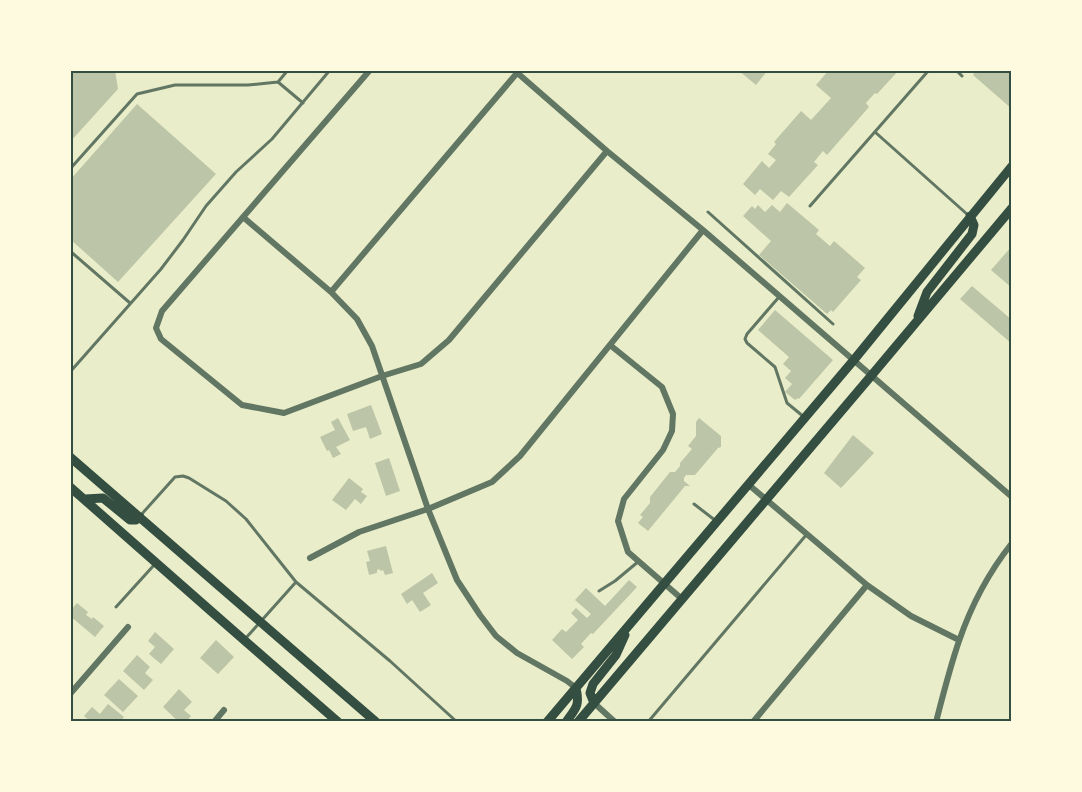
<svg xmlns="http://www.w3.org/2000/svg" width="1082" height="792" font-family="'Public Sans',sans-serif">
<rect width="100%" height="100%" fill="#e9edc9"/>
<!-- building -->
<path fill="#bcc5a7" d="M70,70H115L118,89L70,142Z
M738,70H768L756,85Z
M829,70H899L877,94L875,93L866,103L869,107L827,155L823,151L814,162L818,165L789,197L781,191L773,200L760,189L755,195L743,184L762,161L769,168L776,160L768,154L776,144L774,142L801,111L811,120L831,98L816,85Z
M976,70H1012V109L973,75Z
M137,104L216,174L118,282L70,239V180Z
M787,203L819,230L816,234L830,246L834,241L865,268L857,277L861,280L833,312L831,310L827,314L759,255L771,241L743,216L752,206L755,209L758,205L765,212L772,205L780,212Z
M1012,246V288L991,270Z
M972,286L1012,320V344L960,299Z
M775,310L833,360L799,399L798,398L795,400L785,392L792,384L785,378L791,371L783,364L789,357L758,330Z
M371,405L382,434L370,439L366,427L353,431L347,414Z
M338,418L350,440L336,447L341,454L333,458L329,450L327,451L320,437L335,430L331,422Z
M699,418L721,436V447L718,448L695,475H686L684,478V481L690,486H685L648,531L638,523L643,517L640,515L650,503V497L670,472H675L680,466V463L692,449L688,446L696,436V422Z
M853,435L874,453L841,488L824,473Z
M389,458L400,491L386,496L375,463Z
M349,478L363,489L361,492L367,496L361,504L355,499L346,510L332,500Z
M386,546L393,573L385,575L383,570L380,571V569L377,570V573L369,575L366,562L370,561L367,551Z
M432,573L438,583L423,593L431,605L420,612L412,600L407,604L401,594Z
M629,580L637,587L593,634L591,633L581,644L584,647L572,659L552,640L562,629L566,632L578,620L571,613L576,608L587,618L591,614L575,600L586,588L605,606Z
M77,603L88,612L86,615L92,619L93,617L104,626L95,637L70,616V611Z
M155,632L174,649L161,664L149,654L155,647L148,641Z
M216,640L234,657L218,674L200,658Z
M137,655L150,667L145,673L153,680L144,690L123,671Z
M119,679L138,696L123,712L104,695Z
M179,689L192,702L184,710L191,716L186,722H179L163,707Z
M108,704L124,717L120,722H91L84,716L92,707L100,714Z"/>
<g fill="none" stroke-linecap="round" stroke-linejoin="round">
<!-- service -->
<path stroke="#617663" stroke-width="3" d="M956,70L962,76
M278,82L303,103
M875,132L968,215
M70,169L137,94L175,85H248L278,82L288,70
M810,206L929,70
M708,212L833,324
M70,251L130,303
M779,297L747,334L745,339L747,343L775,367L787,403L804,417
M70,372L161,269L183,240L206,206L236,172L272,139L330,70
M694,504L716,521
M140,516L175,477L183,476L189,478L226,501L246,519L296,582L390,661L457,722
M599,591L615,581L639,561
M116,607L155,564
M245,639L296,582
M648,722L807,534"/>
<!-- minor -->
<path stroke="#617663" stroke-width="6" d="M370,70L162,311L156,328L161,339L242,405L284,413L382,376L421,364L449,340L607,151
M514,70L607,151L703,230L1012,497
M243,217L331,292L357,319L372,346L428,509L457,580L480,615L496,636L517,653L567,681L576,688
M331,292L517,73
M610,345L662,387L673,414L672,431L663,450L624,499L618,521L628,552L682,599
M749,485L867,585L911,616L959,640
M310,558L359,532L428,509L492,482L520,456L703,230
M70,694L128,627
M594,703L615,722
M214,722L224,710
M753,722L867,585
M936,722C943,695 950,667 959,641C971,606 989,572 1012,543"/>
<!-- secondary -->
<path stroke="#344e41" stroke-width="9" d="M918,316L927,292L972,234L974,225L970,216
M594,703L590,693L593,684L616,655L625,635
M547,722L853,361L1012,166
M566,722C576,708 580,706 576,688
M578,722L871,376L1012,208"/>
<!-- primary -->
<path stroke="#344e41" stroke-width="9" d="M70,457L376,722
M70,487L212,612L338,722
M85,499L103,498L130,520H136L140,517"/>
</g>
<!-- border -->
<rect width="1082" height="792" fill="none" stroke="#fefae0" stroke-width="144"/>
<rect x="72" y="72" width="938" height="648" fill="none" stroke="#344e41" stroke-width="2"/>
</svg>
